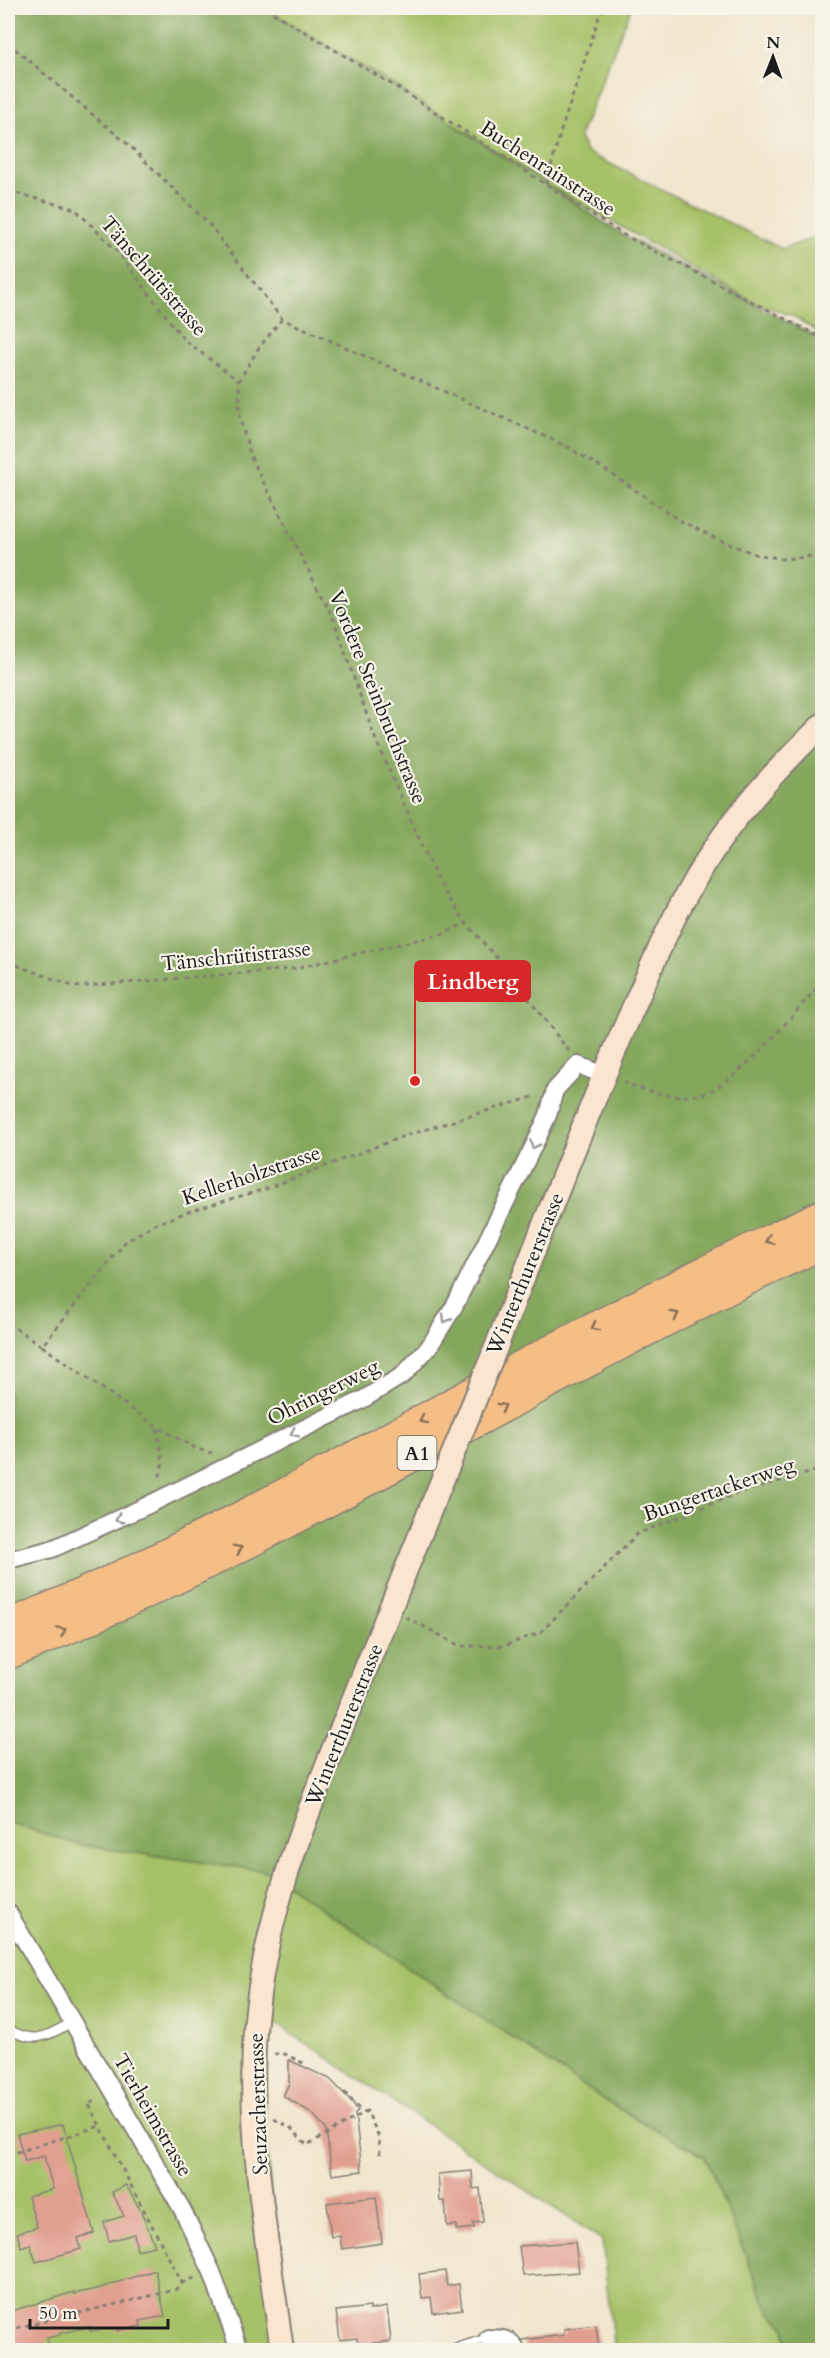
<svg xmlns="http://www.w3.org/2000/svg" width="830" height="2358" font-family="Cardo,serif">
<rect width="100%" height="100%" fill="#f7f3e8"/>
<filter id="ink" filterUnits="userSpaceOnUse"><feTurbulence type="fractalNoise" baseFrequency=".0167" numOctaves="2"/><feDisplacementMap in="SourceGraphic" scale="12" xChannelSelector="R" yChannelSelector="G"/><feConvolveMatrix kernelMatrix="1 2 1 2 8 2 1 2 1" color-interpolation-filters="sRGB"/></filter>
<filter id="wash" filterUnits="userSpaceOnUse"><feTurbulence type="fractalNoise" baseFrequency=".008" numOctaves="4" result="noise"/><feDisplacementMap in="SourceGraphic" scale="24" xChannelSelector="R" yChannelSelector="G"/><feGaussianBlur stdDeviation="1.35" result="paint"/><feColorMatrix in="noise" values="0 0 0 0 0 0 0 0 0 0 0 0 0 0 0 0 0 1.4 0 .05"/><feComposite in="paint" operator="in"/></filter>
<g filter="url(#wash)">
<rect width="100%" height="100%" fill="#f1e6ce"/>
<!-- green -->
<path fill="#a6c168" stroke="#616e42" stroke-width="1.5" d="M265,8H631L579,137L586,152L782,249L822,235V335L793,316L753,302L546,184L398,88Z
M8,1822L80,1845L266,1871L609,2103L705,2157L769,2311L786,2327V2350H614L602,2240L257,2011L282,2350H8Z"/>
<!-- forest -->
<path fill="#84a75c" stroke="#50623c" stroke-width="1.5" d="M8,8H265L398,88L622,234L822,340V2350H786V2327L769,2311L705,2157L609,2103L266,1871L80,1845L8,1822Z"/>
<g id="blocks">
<!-- building -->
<path fill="#e19f90" d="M289,2060L330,2079L353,2103L358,2111L355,2113L362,2171L332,2175L326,2129L312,2113L283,2096L289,2083Z
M63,2124L94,2233L78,2238L81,2249L36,2262L30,2244L21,2247L17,2233L37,2227L28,2196L53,2189L44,2156L25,2161L17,2134Z
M472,2171L473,2189L480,2188L483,2222L473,2223L474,2228L456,2230V2225L447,2226L445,2201H440L438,2174Z
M126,2185L141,2211L155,2246L137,2250L134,2234L109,2241L104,2222L124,2216L112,2192Z
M376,2197L382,2243L342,2249L340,2236L331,2237L327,2203Z
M575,2242L579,2272L523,2276L519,2246Z
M155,2270L165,2316L140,2321L141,2326L117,2331L116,2328L90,2331L89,2327L60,2333V2335L47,2338L48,2344L10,2350L8,2312L74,2292V2294L97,2289Z
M445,2271L447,2286L459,2284L462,2309L433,2313L431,2297L422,2298L419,2274Z
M370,2307V2310L387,2307L391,2341L358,2345L357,2338L340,2340L336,2311Z
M596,2325L599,2350H526L522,2340L564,2335V2329Z"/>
</g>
</g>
<g filter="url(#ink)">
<use href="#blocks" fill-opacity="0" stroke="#868175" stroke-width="1.5"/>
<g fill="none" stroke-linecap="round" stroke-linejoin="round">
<!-- lane casing -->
<g stroke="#868175" stroke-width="11">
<path id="lane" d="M8,2029C36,2045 47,2036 72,2022
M450,2350L488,2338"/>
</g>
<!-- street casing -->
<g stroke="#868175" stroke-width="20">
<path id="street" d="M8,1560L52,1549L146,1506L362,1400L403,1375L429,1347L455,1305L537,1139L548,1115L555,1090L578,1065L604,1075
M8,1912L182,2209L212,2272L239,2350
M488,2338C500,2338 512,2338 516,2350"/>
</g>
<!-- secondary casing -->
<g stroke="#868175" stroke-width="26">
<path id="secondary" d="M495,1350C538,1240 580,1130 627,1022C651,968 673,913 705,863C737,811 779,767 822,725
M282,2350C267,2239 244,2123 257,2010C268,1906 308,1811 347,1715C381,1632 414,1549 448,1466"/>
</g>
<!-- highway casing -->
<g stroke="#868175" stroke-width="33">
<path id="highway" d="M8,1625C189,1552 359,1453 531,1361C627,1310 724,1261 822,1215
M8,1654C290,1539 546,1371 822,1244"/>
</g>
<!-- path -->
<path stroke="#868175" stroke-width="3" stroke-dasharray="4.5 4.5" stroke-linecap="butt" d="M265,8L398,88L622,234L822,338
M8,43L130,146L209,224L282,319L566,446L612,474L677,519L719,540L755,554L783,559L807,557L822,553
M546,184L561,131L602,8
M8,191L75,209L117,251L184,340L239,381
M282,319L258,349L239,381L240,419L252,460L334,620L373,733L439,884L466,923L497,958L569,1051
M8,962L75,987L291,969L443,934L466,923
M623,1082C647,1092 679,1101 705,1093C738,1083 797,1010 822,982
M8,1323L42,1346L125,1242L153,1225L190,1211L265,1189L404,1136L536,1096
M42,1346L157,1427L197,1449L212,1453
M157,1428L163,1461L159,1480
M406,1617L460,1646H504L541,1632L637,1534L738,1493L822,1469
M274,2054H285L305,2064
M344,2092L364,2112
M274,2119L290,2127L307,2145L367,2111L379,2137L380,2158
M8,2155L100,2126
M182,2283L197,2277
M8,2330L175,2290L182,2283L88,2103L99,2101"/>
<!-- lane -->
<use href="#lane" stroke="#fff" stroke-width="8"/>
<!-- street -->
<use href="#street" stroke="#fff" stroke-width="16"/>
<!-- secondary -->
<use href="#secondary" stroke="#fbe5cf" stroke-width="22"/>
<!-- highway -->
<use href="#highway" stroke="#f6be87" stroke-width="30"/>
<!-- secondary-bridge casing -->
<g stroke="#868175" stroke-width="26" stroke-linecap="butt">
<path id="secondary-bridge" d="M448,1466L495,1350"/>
</g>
<!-- secondary-bridge -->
<use href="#secondary-bridge" stroke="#fbe5cf" stroke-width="22"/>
</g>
<!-- one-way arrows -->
<defs><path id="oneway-chevron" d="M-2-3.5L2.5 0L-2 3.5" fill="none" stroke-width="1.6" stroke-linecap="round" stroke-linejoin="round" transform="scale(1.5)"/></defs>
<g stroke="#999">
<use href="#oneway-chevron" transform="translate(534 1145) rotate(116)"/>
<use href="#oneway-chevron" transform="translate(446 1319) rotate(121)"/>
<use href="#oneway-chevron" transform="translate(294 1433) rotate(154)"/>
<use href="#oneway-chevron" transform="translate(119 1519) rotate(155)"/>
</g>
<g stroke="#896d52">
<use href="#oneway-chevron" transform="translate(769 1240) rotate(155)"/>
<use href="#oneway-chevron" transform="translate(675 1315) rotate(-27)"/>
<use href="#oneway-chevron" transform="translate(595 1327) rotate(152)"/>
<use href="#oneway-chevron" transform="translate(502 1407) rotate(-29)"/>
<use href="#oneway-chevron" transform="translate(423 1420) rotate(151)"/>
<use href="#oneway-chevron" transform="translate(238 1549) rotate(-27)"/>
<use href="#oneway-chevron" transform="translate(62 1631) rotate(-23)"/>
</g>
</g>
<g text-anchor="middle" stroke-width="4.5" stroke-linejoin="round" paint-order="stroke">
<!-- shield labels -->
<rect fill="#f7f3e8" stroke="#5e5c59" stroke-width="1.5" x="397.5" y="1436" width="39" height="34" rx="4.5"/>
<g font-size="20" font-weight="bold" fill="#1c1c1c">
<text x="417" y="1460">A1</text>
</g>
<!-- street labels -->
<g font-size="21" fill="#1c1c1c" stroke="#f7f3e8">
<text transform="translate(548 168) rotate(33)" y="7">Buchenrainstrasse</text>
<text transform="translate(154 276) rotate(49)" y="7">Tänschrütistrasse</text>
<text transform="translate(378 697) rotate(68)" y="7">Vordere Steinbruchstrasse</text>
<text transform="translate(236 956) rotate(-6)" y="7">Tänschrütistrasse</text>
<text transform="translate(251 1175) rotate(-19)" y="7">Kellerholzstrasse</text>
<text transform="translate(525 1274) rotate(-68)" y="7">Winterthurerstrasse</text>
<text transform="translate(323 1392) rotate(-27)" y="7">Ohringerweg</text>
<text transform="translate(719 1489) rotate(-19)" y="7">Bungertackerweg</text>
<text transform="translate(344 1725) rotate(-68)" y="7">Winterthurerstrasse</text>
<text transform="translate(258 2104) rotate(-92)" y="7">Seuzacherstrasse</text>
<text transform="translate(153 2115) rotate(60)" y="7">Tierheimstrasse</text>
</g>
</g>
<!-- callouts -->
<path fill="none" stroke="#d62828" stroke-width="2" d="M415 1081L415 981"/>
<circle fill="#d62828" stroke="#f7f3e8" stroke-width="2" cx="415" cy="1081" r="6"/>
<rect fill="#d62828" stroke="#d62828" stroke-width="2" x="415" y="961" width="115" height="40" rx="6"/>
<g font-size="22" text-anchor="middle" font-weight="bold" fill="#fff">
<text x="473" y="989">Lindberg</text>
</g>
<!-- margin -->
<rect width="830" height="2358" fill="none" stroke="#f7f3e8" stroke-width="30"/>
<!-- north arrow -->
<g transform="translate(773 57) rotate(1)" stroke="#f7f3e8" stroke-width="4.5" paint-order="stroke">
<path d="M0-4.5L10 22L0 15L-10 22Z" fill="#1c1c1c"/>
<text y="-9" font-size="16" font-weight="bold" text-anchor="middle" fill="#1c1c1c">N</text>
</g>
<!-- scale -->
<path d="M30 2319v9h138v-9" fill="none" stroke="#1c1c1c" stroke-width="3"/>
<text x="39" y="2319" font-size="18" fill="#1c1c1c" stroke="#f7f3e8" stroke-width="4.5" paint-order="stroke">50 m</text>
</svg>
